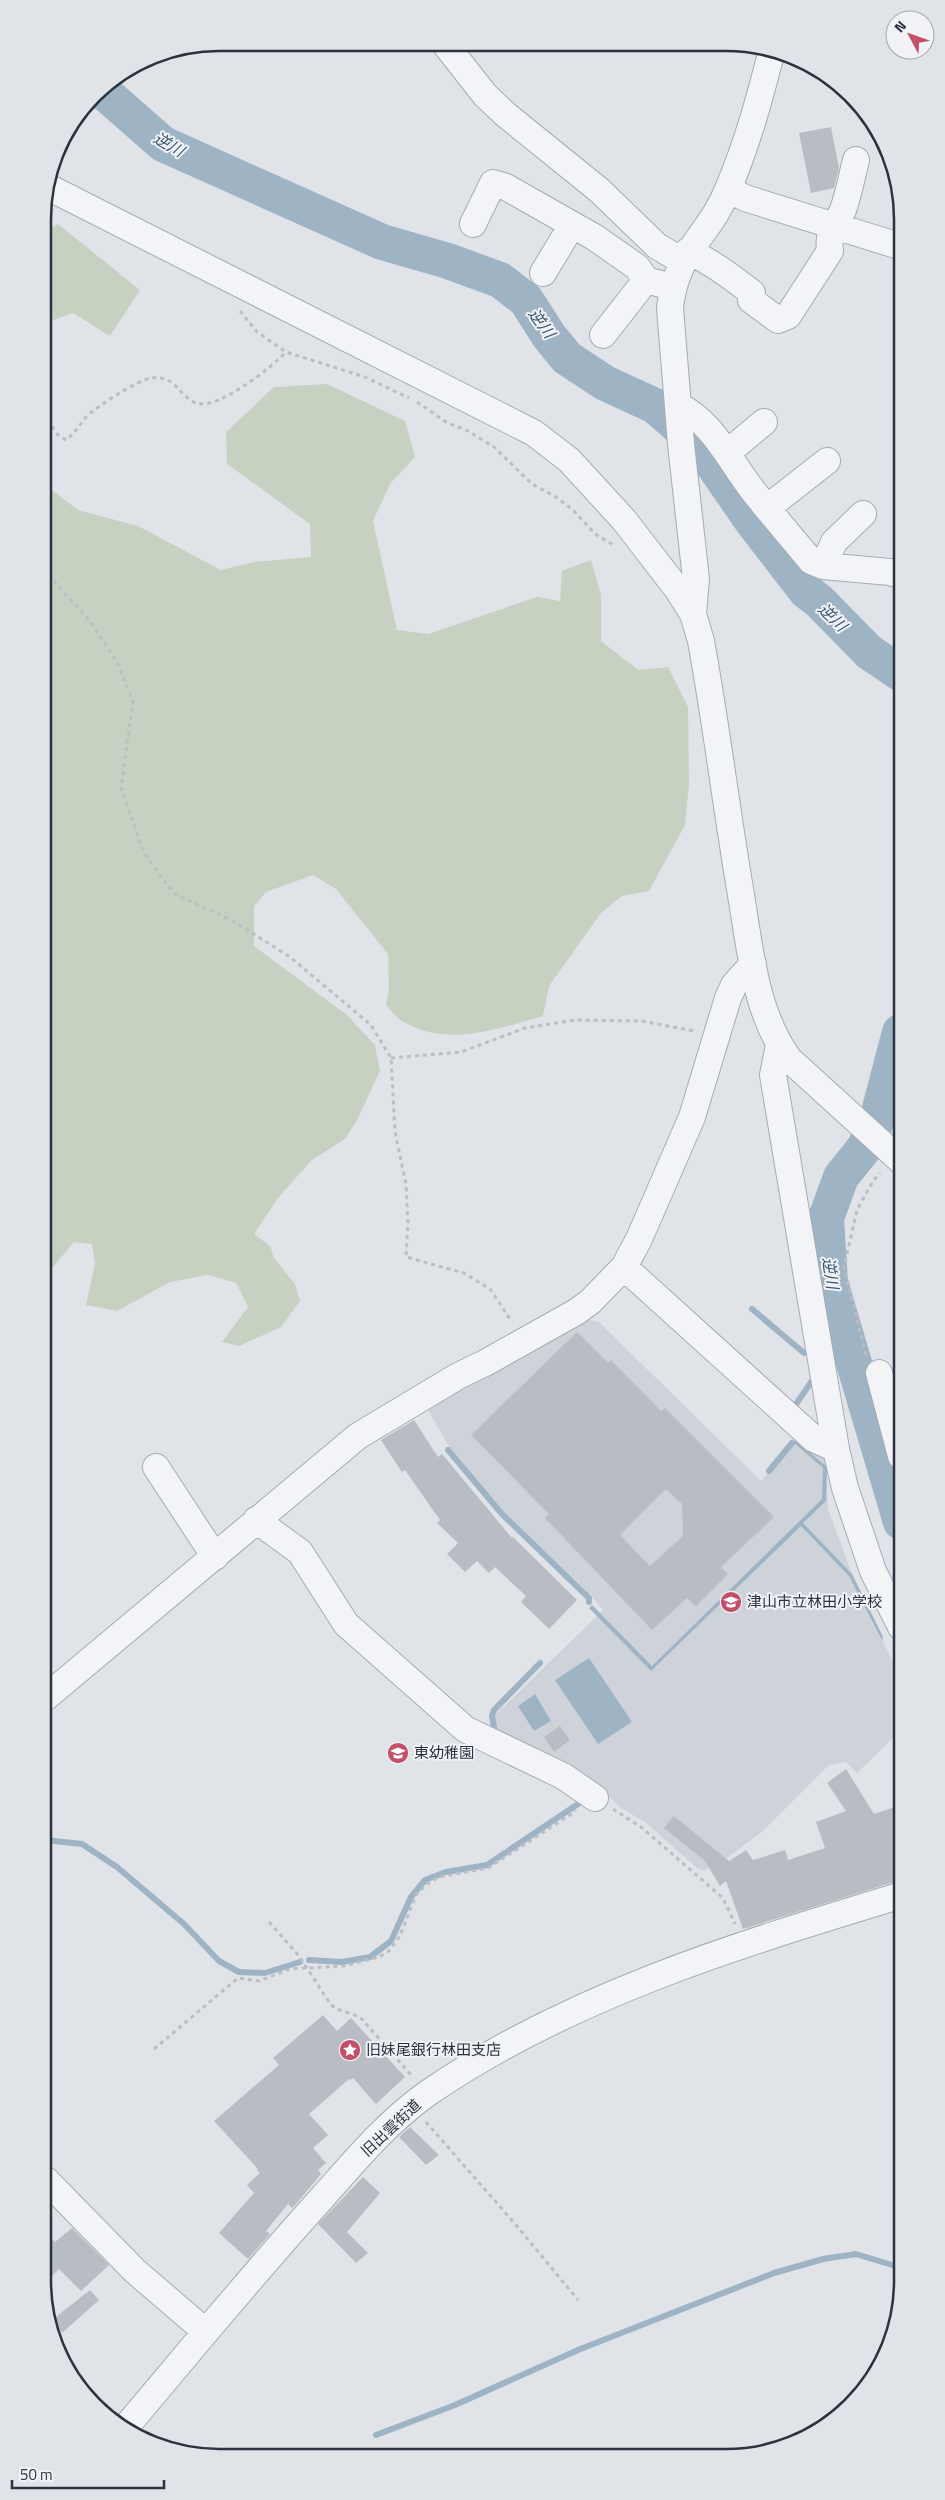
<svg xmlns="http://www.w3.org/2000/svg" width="945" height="2500" font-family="'Titillium Web','Noto Sans JP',sans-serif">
<rect width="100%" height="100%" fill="#e0e4e8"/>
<!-- built -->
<path fill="#ced3da" d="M582,1318L599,1322L761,1481L798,1438L800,1437L826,1460L828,1509L851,1571L893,1663L901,1695V1730L857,1773L846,1762L829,1765L763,1831L727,1858L704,1871L697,1868L645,1822L621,1808L601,1789L494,1738V1716L603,1610L591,1595L505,1513L450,1448L424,1403Z"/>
<!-- green -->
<path fill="#c7d1c2" d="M58,224L140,290L110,336L73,313L45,323L43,332V232Z
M327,384L405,421L415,457L390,484L373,521L397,630L428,634L537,597L560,601L562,571L591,560L601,595V641L638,670L668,667L688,707L689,784L685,825L649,891L622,896L601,913L549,986L543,1016C498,1029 446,1048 402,1021C396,1018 391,1010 386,1005L389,988L388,954L336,889L313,875L266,892L254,906V946L347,1015L375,1045L380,1071L357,1120L345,1139L312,1160L278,1198L254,1234L270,1246L274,1258L295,1284L300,1301L281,1327L239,1346L222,1342L248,1307L236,1283L208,1275L170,1282L117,1311L86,1305L95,1263L92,1244L74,1242L44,1278L43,483L78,510L138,526L221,570L254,562L311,557L310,524L227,464L226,432L274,387Z"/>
<!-- water -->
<path fill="#9eb4c5" d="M795,1440L827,1467L826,1501L803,1523L852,1574L883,1637L882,1640L849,1576L801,1526L651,1671L589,1608L592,1605L652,1666L822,1499L823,1468L793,1442Z
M589,1658L632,1722L598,1744L555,1680Z
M535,1694L551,1721L534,1731L518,1706Z"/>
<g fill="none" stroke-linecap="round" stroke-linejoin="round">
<!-- stream -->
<path stroke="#9eb4c5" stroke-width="6" d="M752,1309L804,1353L811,1351
M832,1363L860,1356
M792,1410L816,1375
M448,1450L502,1514L589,1598V1602
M769,1471L792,1443
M495,1734L492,1716L494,1710L540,1663
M45,1840L82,1844L117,1867L184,1924L219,1961L239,1972L265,1973L300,1962
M309,1960L342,1962L370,1957L391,1941L411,1897L425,1880L446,1872L487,1865L584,1800
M376,2435L455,2405L578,2350L774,2273L823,2259L856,2254L902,2268"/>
<!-- river -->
<path stroke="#9eb4c5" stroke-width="36" d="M99,91L106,94L163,144L382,242L448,261L500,280L526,300L549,336L567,358L605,383L655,406L698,443L752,521L806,591L819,601L869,652L900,673
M900,1032L877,1120L865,1147L841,1177L826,1218L830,1282L901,1522"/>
</g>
<!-- building -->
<path fill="#b8bdc4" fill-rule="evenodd" d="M831,127L839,168L834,188L811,193L799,133Z
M577,1332L608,1363L611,1360L661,1411L665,1408L774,1517L721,1567L728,1574L696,1606L687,1598L652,1630L545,1518L549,1514L471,1435ZM666,1489L682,1504L683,1536L650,1566L620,1535Z
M414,1420L438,1457L442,1454L512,1538L513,1537L577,1600L549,1629L521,1602L526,1596L495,1567L489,1573L477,1561L465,1572L447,1554L458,1543L437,1523L440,1520L405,1470L402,1472L381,1440Z
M560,1726L570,1740L554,1752L544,1737Z
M846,1769L874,1814L895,1807L901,1830L902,1868L897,1870L900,1880L743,1929L726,1881L720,1886L705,1861L664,1828L674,1816L729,1861L746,1850L753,1860L785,1850L788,1860L825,1848L816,1822L846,1811L827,1783Z
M323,2015L337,2031L351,2018L405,2077L376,2104L353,2078L351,2080L349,2079L309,2114L328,2135L313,2148L326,2163L318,2170L321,2174L296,2204L292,2208L288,2204L266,2231L270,2234L248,2259L219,2233L254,2193L247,2185L260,2173L257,2170L258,2169L214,2121L279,2065L273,2058Z
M410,2127L439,2155L426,2165L399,2137Z
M363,2177L380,2193L347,2232L368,2253L356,2263L318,2224Z
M72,2228L109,2265L81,2291L59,2269L46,2282V2231L55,2242Z
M90,2290L99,2300L62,2333L52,2320Z"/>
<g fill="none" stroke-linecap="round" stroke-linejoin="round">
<!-- minor casing -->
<g stroke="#a6abb2" stroke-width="28">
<path id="minor" d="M445,44L485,95L505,114L599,190L657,246L682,261
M48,187L534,433L569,460L624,520L678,590L693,614L701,641C716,723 726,806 740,889C750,946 754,1011 789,1059L900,1160
M728,189L745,198L899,246
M473,224L493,183L506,187L594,237L637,267L646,280L672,287
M688,251C712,262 732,277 752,293L751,300L778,320L788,316L830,251C827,229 838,225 844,207C849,192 852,176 856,160
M543,273L572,225
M603,335L646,280
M678,406C712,420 732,465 754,492C772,515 792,538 811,561L823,566L890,572L900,575
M727,453L764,422
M767,508L827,461
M823,566L834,542L863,514
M693,614L696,579L681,444L670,308C676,250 709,237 728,189C747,145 760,97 772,50
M779,1045L773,1075L836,1449L845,1488L873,1571L901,1627
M624,1267L814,1439L836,1449
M879,1373L901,1456
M156,1467L215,1557
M256,1520L300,1552L346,1624L465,1729L563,1776L595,1798
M45,1698L358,1436L458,1376L485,1363L576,1312L590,1302L624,1267L639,1239L692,1117L728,998L734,985L753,964
M46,2180L135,2271L206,2332
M125,2428C190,2351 254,2273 321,2199C354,2162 387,2122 428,2093C571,1995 738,1945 902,1895"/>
</g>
<!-- path -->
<path stroke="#bbbec3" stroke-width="3" stroke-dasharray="4 4" stroke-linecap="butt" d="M240,311L257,332L286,352L365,377L409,398
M417,402L446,422L468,431L494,447L532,484L556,497L573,510L595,534L612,544
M43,413L57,434L66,440C75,433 79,426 86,417C94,408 140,379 151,378C177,375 178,396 196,403C217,411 272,367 286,352
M43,569L90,621L117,662L133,701L121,788L144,853L173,893L233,921L290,957L371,1025L391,1058L395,1132L406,1184L408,1223L406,1257L464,1273L490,1289L512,1322
M391,1058L461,1052L525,1028L575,1020L642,1021L694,1031
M866,1355L844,1267L857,1210L873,1181L880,1173
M613,1809L641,1827L723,1898L735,1924
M269,1922L299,1956L331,2005L337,2009L360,2017L412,2076
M154,2049L238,1978L259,1981L290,1969L343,1966L379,1957L389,1951L400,1936L416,1895L427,1884L439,1877L488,1868L576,1811
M426,2122L516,2225L578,2300"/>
<!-- minor -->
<use href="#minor" stroke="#f3f4f7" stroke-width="26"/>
</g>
<!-- icons -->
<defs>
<g id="school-disc" transform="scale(1.125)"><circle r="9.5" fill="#c34f68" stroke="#f0f2f6"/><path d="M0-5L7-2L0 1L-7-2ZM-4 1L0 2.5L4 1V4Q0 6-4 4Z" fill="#fff"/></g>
<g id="sight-disc" transform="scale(1.125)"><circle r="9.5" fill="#c34f68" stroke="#f0f2f6"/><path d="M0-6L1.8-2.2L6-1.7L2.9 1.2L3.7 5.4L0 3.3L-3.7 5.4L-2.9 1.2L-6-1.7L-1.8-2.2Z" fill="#fff"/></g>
</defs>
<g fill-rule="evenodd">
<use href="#school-disc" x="731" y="1602"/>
<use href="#school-disc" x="398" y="1753"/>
<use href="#sight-disc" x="350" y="2050"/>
</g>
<g text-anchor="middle" stroke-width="4" stroke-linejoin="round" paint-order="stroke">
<!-- poi labels -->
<g font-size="15" fill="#2a333e" stroke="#f0f2f6" text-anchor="start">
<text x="747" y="1607">津山市立林田小学校</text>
<text x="414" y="1758">東幼稚園</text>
<text x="366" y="2055">旧妹尾銀行林田支店</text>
</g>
<!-- street labels -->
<g font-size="15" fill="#2a333e" stroke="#f0f2f6">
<text transform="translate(391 2128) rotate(-43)" y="5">旧出雲街道</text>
</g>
<!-- water labels -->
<g font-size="16" font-style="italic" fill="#38546e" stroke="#f0f2f6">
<text transform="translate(169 144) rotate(30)" y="6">逆川</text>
<text transform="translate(542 323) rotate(54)" y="6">逆川</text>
<text transform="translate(833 617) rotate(44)" y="6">逆川</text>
<text transform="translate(831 1273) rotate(82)" y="6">逆川</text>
</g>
</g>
<!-- crop -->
<path d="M0 0H945V2500H0ZM219 51H726A168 168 0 0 1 894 219V2281A168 168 0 0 1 726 2449H219A168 168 0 0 1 51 2281V219A168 168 0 0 1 219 51Z" fill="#e0e3e7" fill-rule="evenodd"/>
<path fill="none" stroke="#2a333e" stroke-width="2.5" d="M219 51H726A168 168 0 0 1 894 219V2281A168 168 0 0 1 726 2449H219A168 168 0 0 1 51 2281V219A168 168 0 0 1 219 51Z"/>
<!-- north arrow -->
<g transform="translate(910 35) rotate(311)"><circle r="24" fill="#f0f2f6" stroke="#a1a6ac"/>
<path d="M0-4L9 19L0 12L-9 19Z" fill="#c34f68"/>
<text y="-8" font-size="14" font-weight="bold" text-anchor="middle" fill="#2a333e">N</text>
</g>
<!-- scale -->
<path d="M12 2480v8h152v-8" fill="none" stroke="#2a333e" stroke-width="2.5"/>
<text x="20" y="2480" font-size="15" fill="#2a333e" stroke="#f0f2f6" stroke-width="4" paint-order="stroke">50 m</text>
</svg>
